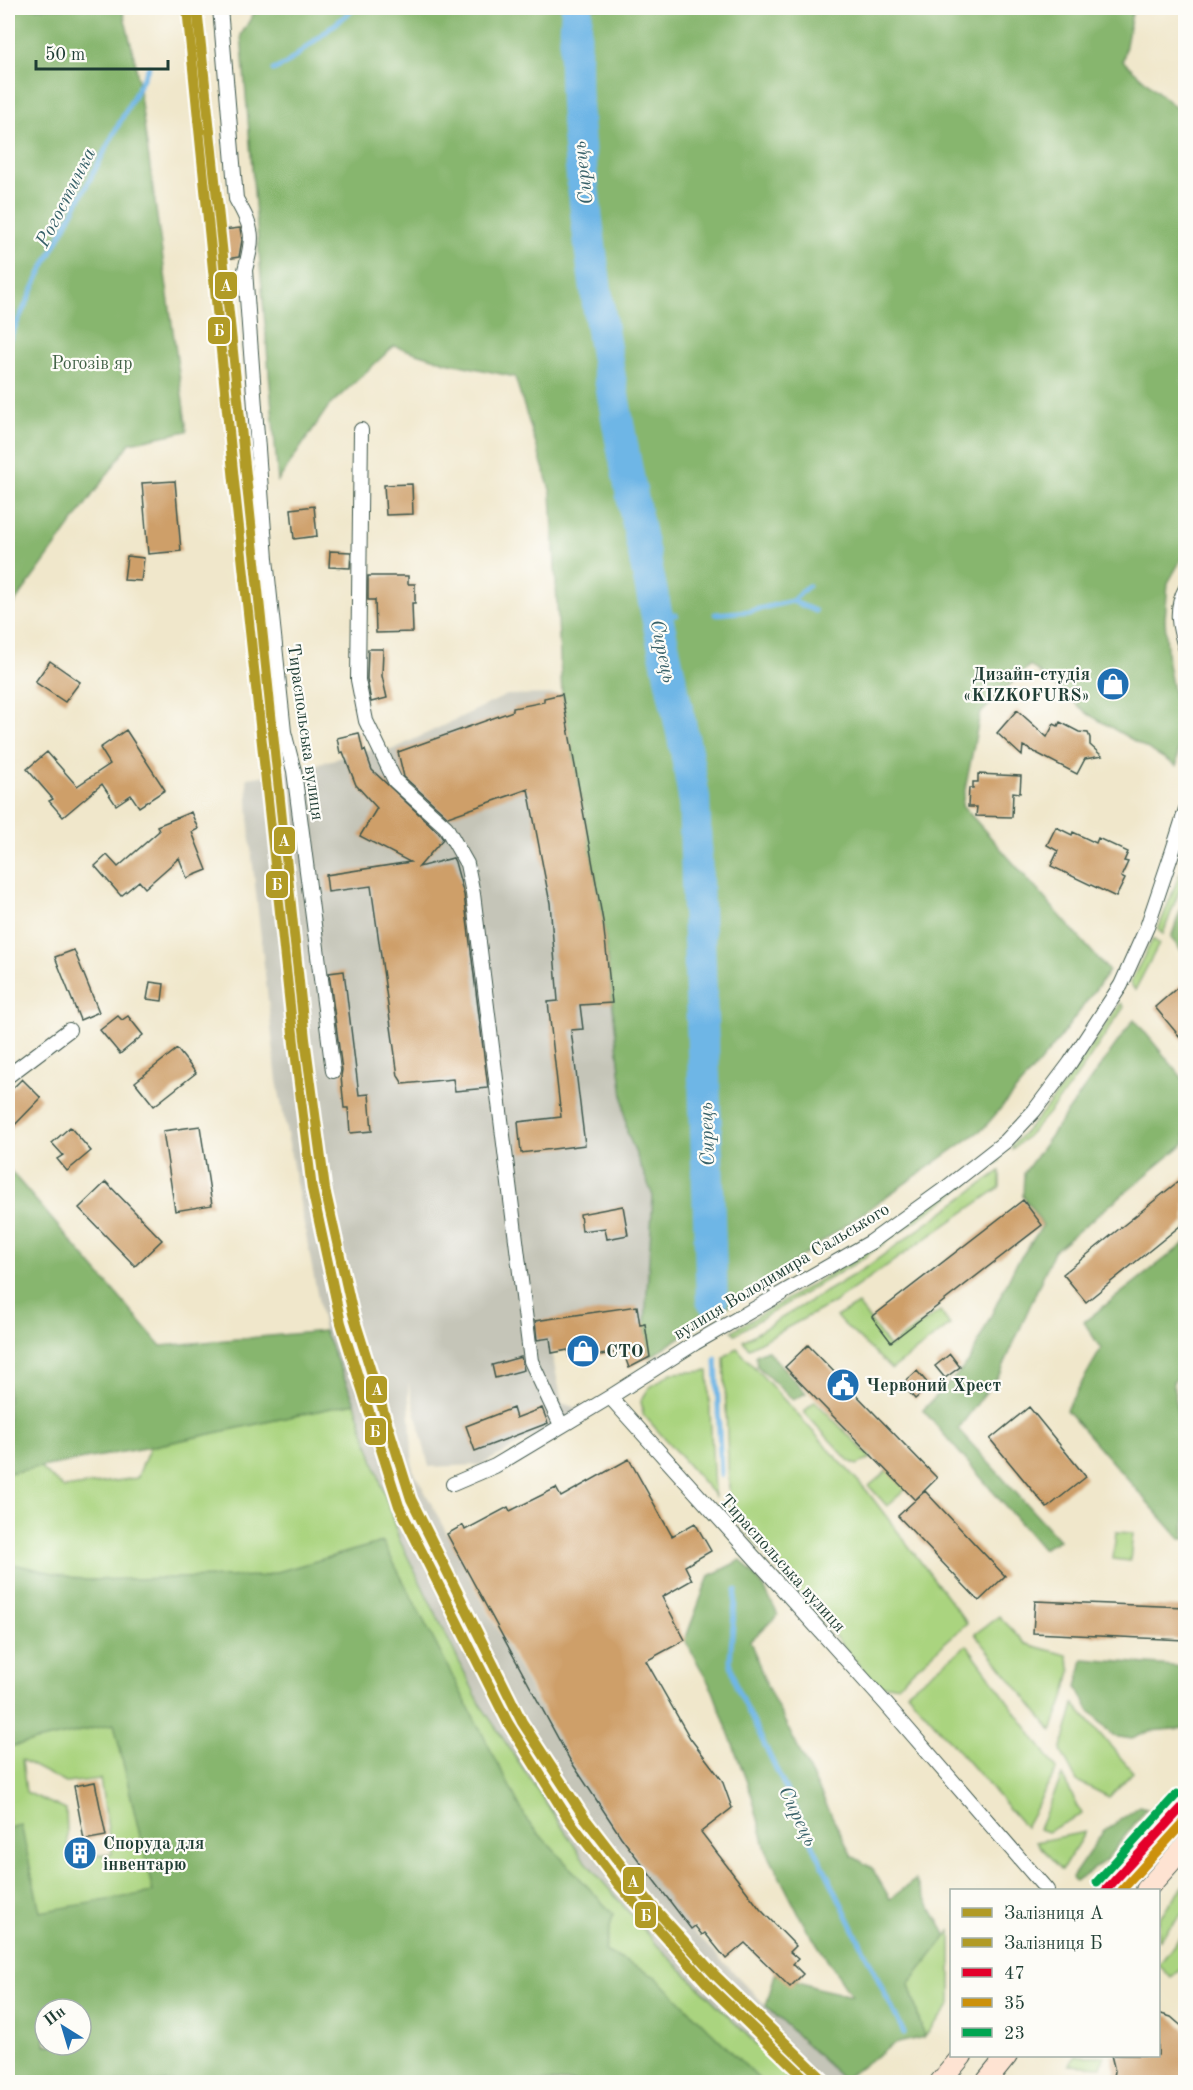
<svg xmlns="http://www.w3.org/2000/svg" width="1193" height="2090" font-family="'Old Standard TT',serif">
<rect width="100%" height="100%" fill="#fdfcf7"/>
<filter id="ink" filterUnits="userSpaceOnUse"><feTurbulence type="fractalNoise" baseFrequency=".0167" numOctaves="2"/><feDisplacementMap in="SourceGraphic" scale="12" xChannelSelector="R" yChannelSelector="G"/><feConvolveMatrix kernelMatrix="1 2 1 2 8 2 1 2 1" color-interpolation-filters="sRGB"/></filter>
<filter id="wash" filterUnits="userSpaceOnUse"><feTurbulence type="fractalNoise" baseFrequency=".008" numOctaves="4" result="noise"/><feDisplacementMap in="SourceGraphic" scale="24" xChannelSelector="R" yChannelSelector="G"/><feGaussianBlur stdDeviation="1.35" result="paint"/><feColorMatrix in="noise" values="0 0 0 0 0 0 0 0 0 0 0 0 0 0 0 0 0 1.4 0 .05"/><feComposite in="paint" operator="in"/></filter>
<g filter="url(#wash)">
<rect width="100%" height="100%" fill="#f0e7cb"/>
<!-- industrial -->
<path fill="#c5c5b8" d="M562,694L603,921L627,1132L653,1196L645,1324L552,1353L562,1403L582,1410L481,1465L429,1467L408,1382L413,1469L477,1591L537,1701L570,1760L621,1837L691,1929L797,2037L846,2082H794L653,1941L582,1857L480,1704L462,1670L399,1539L355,1403L324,1331L277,1081L250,840L247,778L294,771L365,750L394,749L507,695Z"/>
<!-- green -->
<path fill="#aad47f" stroke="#64885a" stroke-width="1.5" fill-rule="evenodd" d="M1180,873L1184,878L1163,934L1158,930Z
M1153,939L1159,944L1135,990L1130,983Z
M1121,1003L1124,1007C1090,1056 1058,1111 1012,1150V1145C1055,1104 1087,1052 1121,1003Z
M999,1156L1000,1161L859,1261L735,1334L732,1331L857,1258Z
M1000,1171V1187L833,1303L749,1348L743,1341L865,1268Z
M858,1304L889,1347L940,1311L950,1325L892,1369L836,1317Z
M737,1348L867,1491L967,1623L897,1685L877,1686L730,1513L724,1357Z
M708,1371L714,1491L715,1496L643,1414L641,1401L649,1388L671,1373Z
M815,1401L871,1458L857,1465L849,1461L804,1412Z
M355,1403L399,1539L480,1704L582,1857L653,1941L794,2082H8V1473L39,1467L64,1488L137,1478L150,1447ZM22,1760L66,1783L100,1779L112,1854L68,1858L66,1810L26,1792ZM45,2009H81V2045H45Z
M888,1470L906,1489L887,1506L869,1486Z
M1116,1532L1133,1533L1130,1561L1113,1559Z
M999,1616L1026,1644L1067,1655L1071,1671L1063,1701L1052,1731L975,1634Z
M967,1645L1057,1769L1025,1827L907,1692Z
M1074,1704L1133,1772L1109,1797L1077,1781L1061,1751Z
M1062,1776L1082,1814L1047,1832L1039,1829Z
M1085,1832L1062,1870L1036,1842Z
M1185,1884V1917L1181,1914L1159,1940V1918Z
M1185,1930V1963L1171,1978L1159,1965Z
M951,1931V2004L924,2037L909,1984Z
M1076,2056H1105L1101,2067L1069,2065Z"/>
<!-- forest -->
<path fill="#87b66e" stroke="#537a51" stroke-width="1.5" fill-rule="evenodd" d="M8,8H122L135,60L187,431L130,443L8,612Z
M257,8H1133L1123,61L1185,116L1186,551L1168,583L1165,619L1168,664L1180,727L1177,766L1088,714L1030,665L980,714L962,805L1109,971L1056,1043L984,1128L752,1291L650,1357L645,1324L653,1196L627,1132L603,921L562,694L551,493L515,377L446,362L394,346L328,407L278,481L241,35Z
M1185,896L1186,955H1185L1171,938Z
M1134,1019L1185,1081V1143L1054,1251L1001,1372L958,1429L1059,1540L1042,1549L923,1410L968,1363L1015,1266L1043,1225L1023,1196L1024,1173Z
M8,1168L161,1346L324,1331L355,1403L150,1447L8,1473Z
M1185,1243V1372L1173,1382L1179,1423L1185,1431V1539H1180L1066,1410L1101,1349L1084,1322Z
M767,1350L806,1393L793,1400L757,1366L756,1355Z
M383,1542L528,1822L613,1914L605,1951L656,1977L762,2082H8V1828L21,1825L40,1912L153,1892L114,1724L8,1747V1563L85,1580L263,1576ZM45,2009H81V2045H45Z
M741,1560L763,1586L778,1615L750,1641L767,1686L852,1856L872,1868L890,1899L915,1880L947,1936L909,1984L924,2037L894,2044L843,2079L766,2006L775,1974L817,1988L852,1996L805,1926L766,1850L752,1796L713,1691L685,1640L709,1576Z
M1083,1659L1185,1667V1728L1150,1731L1132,1739L1113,1736L1089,1710L1077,1687Z
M1140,1806L1147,1808L1106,1860L1076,1882L1073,1880L1072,1877L1103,1832Z"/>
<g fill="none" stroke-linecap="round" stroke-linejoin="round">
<!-- stream -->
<path stroke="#6eb6e6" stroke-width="5" d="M273,70L286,64L355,8
M8,342L40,274L149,67
M792,601L815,611
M715,614L750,611L792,601L808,586
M657,615H676
M716,1359L721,1475
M736,1590L730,1660L736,1686L904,2033"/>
<!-- river -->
<path stroke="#6eb6e6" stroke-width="32" d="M577,8C571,83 579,154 588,229C609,405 649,578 686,751L694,797L712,1300"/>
</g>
<g id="blocks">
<!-- building -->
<path fill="#ce9f69" d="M240,228L242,240L239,257L226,259L223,230Z
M175,481L181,551L148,554L142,483Z
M412,484L413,514L386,515L384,485Z
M314,506L317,536L294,539L291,509Z
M330,551L351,552L350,568L329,567Z
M127,556L144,558L141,581L124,580Z
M368,576H408V584H415V603H412L413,632L376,633L375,600H368Z
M368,649H383L382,676L387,698L371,702L367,679Z
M50,661L80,682L65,702L35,682Z
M562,694L603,921L612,1003L580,1005L583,1029L571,1030L585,1145L521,1153L518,1122L561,1117L548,1002L558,1001L550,903L528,789L448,817L404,777L398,752L513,711V708L544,702V698Z
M1017,710L1047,737L1054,724L1058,726L1060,722L1079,732L1088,733L1090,738V745L1102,756L1085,759L1077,774L1023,746L1022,756L997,733Z
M126,730L165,790L139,807L131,795L116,805L102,784L63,817L49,801L53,799L27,769L47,752L77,786L110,764L100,748Z
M359,733L363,751L365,750L372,770L439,833L443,839L419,867L453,858L455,862L464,895L488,1088L455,1091L453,1079L403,1084L398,1076L371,886L328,892L326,875L410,862L360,836L377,808L356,785L343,752L340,753L337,738Z
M978,774L1021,776L1020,793L1013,792L1012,817L976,816L977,807H968L969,788H973V782H978Z
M191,812L198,829L192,832L207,870L187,878L179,858L145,888L139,881L121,896L95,866L107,855L118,867L159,831L157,826Z
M1056,827L1072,835L1073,832L1096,843L1098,838L1128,852L1124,861L1128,862L1121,877L1125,879L1116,897L1051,866L1058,851L1047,845Z
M74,950L99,1012L80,1020L55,957Z
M344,971L359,1095L369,1094L372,1131L350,1133L348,1108H344L341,1076L342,1070L329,973Z
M1185,981V1043L1155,1007Z
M150,982L164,984L162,1001L147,999Z
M118,1016L122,1020L128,1016L143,1035L120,1054L100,1030Z
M177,1049L196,1073L154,1106L135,1082Z
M22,1079L41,1098L8,1132V1093Z
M200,1126L212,1205L175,1211L163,1131Z
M70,1127L91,1151L67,1171L57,1159L63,1155L52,1143Z
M1185,1176V1222L1086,1302L1063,1274Z
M106,1182L162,1240L135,1266L79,1208Z
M1023,1200L1042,1225L891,1342L872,1317Z
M623,1206L628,1235L607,1239L605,1228L582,1231L580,1214Z
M637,1306L640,1325L645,1324L650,1357L629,1368L623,1351L589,1357V1354L569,1357L568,1350L552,1353L550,1338L537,1340L535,1321Z
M808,1345L937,1478L915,1500L785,1367Z
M950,1354L960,1367L945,1378L935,1366Z
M521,1357L524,1370L495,1378L492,1365Z
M917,1371L930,1386L915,1399L902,1384Z
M1029,1407L1086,1477L1047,1508L990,1439Z
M513,1408L516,1418L542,1408L548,1423L475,1451L466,1426Z
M629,1459L672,1536L695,1523L711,1551L685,1566L692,1580L662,1597L685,1640L646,1661L690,1738L722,1780L732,1808L701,1832L760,1909L796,1946L790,1952L798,1959L793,1964L803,1974L790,1987L745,1943L726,1959L705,1933L702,1935L695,1926L691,1929L621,1837L570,1760L447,1534L463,1525L465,1530L508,1507L510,1511L556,1488L561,1497Z
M925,1491L1005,1576L979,1601L898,1516Z
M1035,1601L1185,1607V1640L1033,1633Z
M95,1782L106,1836L84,1840L74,1786Z
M1158,2013L1171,2017L1185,2029V2082H1113L1115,2071L1111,2055H1158Z"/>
</g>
</g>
<g filter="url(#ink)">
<use href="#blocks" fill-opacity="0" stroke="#3e564b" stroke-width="1.5"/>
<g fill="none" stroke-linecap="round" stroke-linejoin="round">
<!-- street casing -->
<g stroke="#3e564b" stroke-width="16">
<path id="street" d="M220,8L236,199C254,230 254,236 245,270L266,559L284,732L294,771L333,1071
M361,430L358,680L366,721L395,781L446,827L467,864L473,894L531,1361L561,1425
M1186,588C1174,609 1179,628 1186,650
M8,1076L69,1030
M610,1397L886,1704L1047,1890
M453,1484L495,1466L610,1397L695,1343L871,1242L946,1188L1006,1141L1034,1111L1070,1063L1121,985L1147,927L1172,853L1186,809"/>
</g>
<!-- secondary casing -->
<g stroke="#3e564b" stroke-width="22">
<path id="secondary" d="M1106,1890L1186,1802
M1146,1890L1186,1845
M940,2082L962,2056
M986,2082L1007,2056"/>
</g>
<!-- street -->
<use href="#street" stroke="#fff" stroke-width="14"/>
<!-- secondary -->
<use href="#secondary" stroke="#fee3d2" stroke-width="20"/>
<!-- bus-1 casing -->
<g stroke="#fdfcf7" stroke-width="14">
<path id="bus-1" d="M1106,1890L1186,1803"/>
</g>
<!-- bus-2 casing -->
<g stroke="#fdfcf7" stroke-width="14">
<path id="bus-2" d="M1122,1890L1186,1820"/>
</g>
<!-- bus-3 casing -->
<g stroke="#fdfcf7" stroke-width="14">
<path id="bus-3" d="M1097,1882L1177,1794"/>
</g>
<!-- bus-1 -->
<use href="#bus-1" stroke="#e4002b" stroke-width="9"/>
<!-- bus-2 -->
<use href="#bus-2" stroke="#cc910a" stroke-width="9"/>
<!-- bus-3 -->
<use href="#bus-3" stroke="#00a651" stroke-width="9"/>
<!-- rail-1 casing -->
<g stroke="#fdfcf7" stroke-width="15">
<path id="rail-1" d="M197,8L305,1039L325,1189L353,1314L411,1499L522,1722L584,1817L655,1909L715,1975L826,2082"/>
</g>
<!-- rail-2 casing -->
<g stroke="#fdfcf7" stroke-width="15">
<path id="rail-2" d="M187,8L234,481L294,1043L312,1189L341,1323L399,1506L508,1723L567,1817L618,1884L710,1987L809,2082"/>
</g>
<!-- rail-1 -->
<use href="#rail-1" stroke="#b19b26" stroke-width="10"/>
<!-- rail-2 -->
<use href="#rail-2" stroke="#b19b26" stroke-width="10"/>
</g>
</g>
<!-- icons -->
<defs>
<g id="shop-disc" transform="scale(1.725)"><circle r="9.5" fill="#1f6fb2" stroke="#fdfcf7"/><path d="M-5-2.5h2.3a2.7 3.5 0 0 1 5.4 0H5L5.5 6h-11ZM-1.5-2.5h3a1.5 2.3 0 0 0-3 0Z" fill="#fff"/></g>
<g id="civic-disc" transform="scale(1.725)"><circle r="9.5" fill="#1f6fb2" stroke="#fdfcf7"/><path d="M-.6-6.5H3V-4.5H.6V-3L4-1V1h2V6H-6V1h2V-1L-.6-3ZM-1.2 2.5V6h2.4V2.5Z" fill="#fff"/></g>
<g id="building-disc" transform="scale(1.725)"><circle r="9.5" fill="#1f6fb2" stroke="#fdfcf7"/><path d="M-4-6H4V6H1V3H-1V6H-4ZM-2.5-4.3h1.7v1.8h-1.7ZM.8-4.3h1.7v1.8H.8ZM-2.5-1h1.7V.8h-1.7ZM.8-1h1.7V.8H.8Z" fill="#fff"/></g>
</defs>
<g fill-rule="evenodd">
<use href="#shop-disc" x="1113" y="684"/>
<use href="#shop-disc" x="583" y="1351"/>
<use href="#civic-disc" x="843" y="1385"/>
<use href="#building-disc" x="80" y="1853"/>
</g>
<g text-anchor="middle" stroke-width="4.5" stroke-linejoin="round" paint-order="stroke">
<!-- park labels -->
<g font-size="18" fill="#426347" stroke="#fdfcf7">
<text x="92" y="369">Рогозів яр</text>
</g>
<!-- poi labels -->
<g font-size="18" font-weight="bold" fill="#1f3d34" stroke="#fdfcf7" text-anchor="start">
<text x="1090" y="680" text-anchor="end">Дизайн-студія<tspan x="1090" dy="21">«KIZKOFURS»</tspan></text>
<text x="606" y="1357">СТО</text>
<text x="866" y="1391">Червоний Хрест</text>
<text x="103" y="1849">Споруда для<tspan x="103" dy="21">інвентарю</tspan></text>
</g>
<!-- street labels -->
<g font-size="18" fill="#1f3d34" stroke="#fdfcf7">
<text transform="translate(306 732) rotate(82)" y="6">Тираспольська вулиця</text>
<text transform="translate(781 1271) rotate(-31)" y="6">вулиця Володимира Сальського</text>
<text transform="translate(783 1563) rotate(48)" y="6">Тираспольська вулиця</text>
</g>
<!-- water labels -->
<g font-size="20" font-style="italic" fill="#376169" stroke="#fdfcf7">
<text transform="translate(582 173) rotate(-97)" y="7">Сирець</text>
<text transform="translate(65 197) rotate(-63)" y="7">Рогостинка</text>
<text transform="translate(664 651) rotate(78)" y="7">Сирець</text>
<text transform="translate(706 1134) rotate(-92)" y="7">Сирець</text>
<text transform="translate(799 1816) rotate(64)" y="7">Сирець</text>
</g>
</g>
<g stroke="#fdfcf7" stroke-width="2">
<rect x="214" y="271" width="24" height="29" rx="6" fill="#b19b26"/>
<rect x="207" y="316" width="24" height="29" rx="6" fill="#b19b26"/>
<rect x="273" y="826" width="23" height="29" rx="6" fill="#b19b26"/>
<rect x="265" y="870" width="24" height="29" rx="6" fill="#b19b26"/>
<rect x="365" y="1375" width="23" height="29" rx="6" fill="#b19b26"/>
<rect x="364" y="1417" width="23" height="29" rx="6" fill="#b19b26"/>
<rect x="622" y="1866" width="23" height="29" rx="6" fill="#b19b26"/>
<rect x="634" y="1901" width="23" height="28" rx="6" fill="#b19b26"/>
</g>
<g font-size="16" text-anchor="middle" font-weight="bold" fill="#fff">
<text x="226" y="291">A</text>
<text x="219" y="336">Б</text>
<text x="284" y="846">A</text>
<text x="277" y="890">Б</text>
<text x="377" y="1395">A</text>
<text x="375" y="1437">Б</text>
<text x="633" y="1887">A</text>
<text x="646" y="1921">Б</text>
</g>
<!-- margin -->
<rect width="1193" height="2090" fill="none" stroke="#fdfcf7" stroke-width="30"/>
<!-- legend -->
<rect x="950" y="1889" width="210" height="168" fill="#fdfcf7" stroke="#a4b0a9" stroke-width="1.5"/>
<rect x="962" y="1908" width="30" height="9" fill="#b19b26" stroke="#a4b0a9" stroke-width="1.5"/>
<text x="1004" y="1919" font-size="18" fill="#1f3d34">Залізниця A</text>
<rect x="962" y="1938" width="30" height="9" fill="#b19b26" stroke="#a4b0a9" stroke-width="1.5"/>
<text x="1004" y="1949" font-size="18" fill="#1f3d34">Залізниця Б</text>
<rect x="962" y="1968" width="30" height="9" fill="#e4002b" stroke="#a4b0a9" stroke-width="1.5"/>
<text x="1004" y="1979" font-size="18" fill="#1f3d34">47</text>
<rect x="962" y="1998" width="30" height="9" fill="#cc910a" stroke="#a4b0a9" stroke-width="1.5"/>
<text x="1004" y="2009" font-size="18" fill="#1f3d34">35</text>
<rect x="962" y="2028" width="30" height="9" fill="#00a651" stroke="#a4b0a9" stroke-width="1.5"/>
<text x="1004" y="2039" font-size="18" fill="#1f3d34">23</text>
<!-- north arrow -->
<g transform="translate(63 2027) rotate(323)"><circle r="28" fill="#fdfcf7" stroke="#a4b0a9" stroke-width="1.5"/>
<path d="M0-4.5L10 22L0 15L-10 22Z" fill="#1f6fb2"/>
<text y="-9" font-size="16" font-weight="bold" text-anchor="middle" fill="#1f3d34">Пн</text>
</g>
<!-- scale -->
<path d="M36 60v9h132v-9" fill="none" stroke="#1f3d34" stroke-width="3"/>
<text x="45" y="60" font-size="18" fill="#1f3d34" stroke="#fdfcf7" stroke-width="4.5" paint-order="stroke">50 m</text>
</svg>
